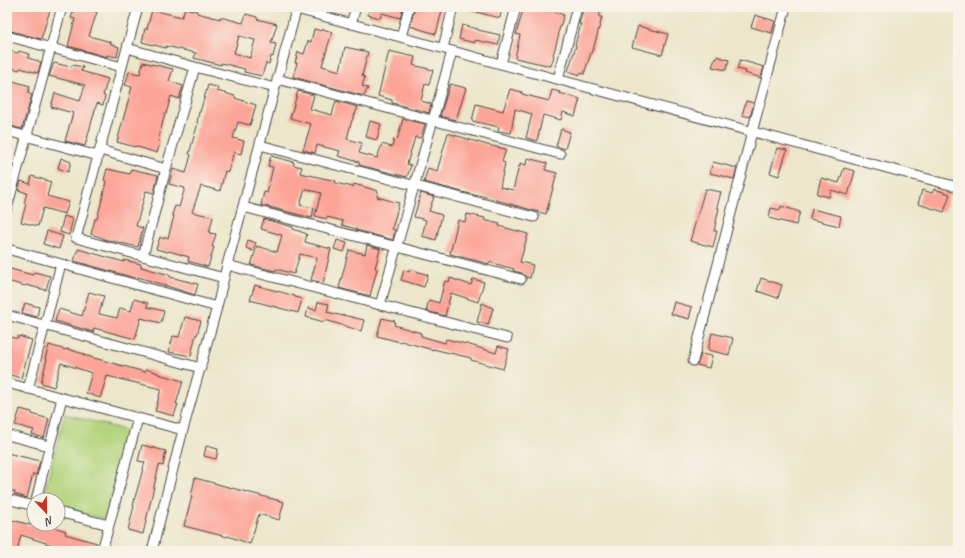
<svg xmlns="http://www.w3.org/2000/svg" width="965" height="558" font-family="Caveat,sans-serif">
<rect width="100%" height="100%" fill="#f7f3e8"/>
<filter id="ink" filterUnits="userSpaceOnUse"><feTurbulence type="fractalNoise" baseFrequency=".025" numOctaves="2"/><feDisplacementMap in="SourceGraphic" scale="8" xChannelSelector="R" yChannelSelector="G"/><feConvolveMatrix kernelMatrix="1 2 1 2 8 2 1 2 1" color-interpolation-filters="sRGB"/></filter>
<filter id="wash" filterUnits="userSpaceOnUse"><feTurbulence type="fractalNoise" baseFrequency=".012" numOctaves="4" result="noise"/><feDisplacementMap in="SourceGraphic" scale="16" xChannelSelector="R" yChannelSelector="G"/><feGaussianBlur stdDeviation="0.9" result="paint"/><feColorMatrix in="noise" values="0 0 0 0 0 0 0 0 0 0 0 0 0 0 0 0 0 1.4 0 .05"/><feComposite in="paint" operator="in"/></filter>
<g filter="url(#wash)">
<rect width="100%" height="100%" fill="#ece6ca"/>
<!-- green -->
<path fill="#b2d47c" stroke="#6e8054" d="M65,414L128,431L105,519L58,507V500H42Z"/>
<g id="blocks">
<!-- building -->
<path fill="#fda498" fill-rule="evenodd" d="M7,7H51L41,39L7,30Z
M370,7H403L400,18L382,13L380,18L368,15Z
M415,7H443L436,34L410,26Z
M468,7H502L500,18L468,10Z
M524,7H529L546,12L548,7H557L555,12L564,15L558,33L559,34L553,55L554,56L551,66L515,58L520,35L516,34Z
M584,7H602L599,17H602L593,50H592L584,74L580,73V75L568,71L576,46L575,45L581,24H579Z
M84,8L97,12L89,36L111,42V44L119,47L117,57L107,55V57L68,46L75,19L71,18L74,10L83,12Z
M185,8L197,11V13L220,19V17L243,23L246,14L257,17V19L277,24L271,43L276,44L273,57L271,56L269,64L266,63L262,76L244,72L245,69L221,63V65L194,58L196,53L166,46V48L142,42L145,29H147L152,10L182,17ZM239,36L255,40L250,58L234,53Z
M755,15L775,21L772,33L751,27Z
M462,25L478,29V30L500,35L498,45L475,40V43L459,39Z
M638,26L668,34L662,55L632,47Z
M314,29L322,31L323,29L332,32L322,66L340,71L345,47L368,52L362,76L365,77L362,86L368,88L364,96L293,77L297,63H295L298,52L304,54L308,41L311,42Z
M7,51L18,53L19,51L29,54L28,58L41,62L38,73L20,68L19,70L7,67Z
M389,51L415,57L413,65L433,70L429,85L425,84L421,101L431,104L429,113L392,103V100L378,96Z
M717,56L729,60L726,70L712,67L715,59H717Z
M740,60L764,67L761,78L745,73L746,71L737,69Z
M143,62L173,69L169,81L183,86L179,99L171,96L166,114L165,113L158,141L160,142L157,153L135,146V147L117,142L132,87L125,85L129,72L140,74Z
M54,63L71,67L72,65L83,67L81,71L108,79L103,95L105,96L103,105L97,103L85,146L65,141L73,113L51,107L55,93L80,101L85,85L49,76Z
M13,81L30,86L28,93L32,95L22,129L7,125V102Z
M450,84L466,88L456,120L440,116Z
M208,85L218,87L217,91L235,96V98L256,105L250,125L238,122L233,138L244,141L241,154L234,152L228,172L225,171L220,191L201,186L192,212L213,217L209,233L216,234L212,247H214L208,267L188,261L189,257L169,251L168,252L156,249L160,237L164,239L165,237L168,238L174,216L172,215L175,206L179,207L185,188L169,184L173,169L186,173L191,155L189,154L198,123H197L199,112H200Z
M510,89L522,92V94L549,101L552,90L560,92L559,93L580,99L575,116L563,112L561,120L543,115L537,141L526,138L532,114L515,109L511,133L498,131L499,127L472,121L476,104L503,111Z
M298,91L314,95L310,109L332,115L336,101L358,107L351,123L347,139L362,143L359,153L377,158L382,144L392,147L394,139L397,140L403,119L425,124L421,138L415,137L407,164L411,165L407,177L359,165V162L338,156L340,151L317,145L315,153L303,150L311,124L290,118Z
M746,101L754,103L750,117L742,115Z
M370,121L381,124L377,140L366,137Z
M561,129L570,132L565,149L556,146Z
M448,133L487,145L506,149L502,162L505,163L500,187L513,190L519,166L520,167V163L526,165L527,158L547,163L545,170L557,173L546,214L478,195V196L424,182L428,168L437,171Z
M777,148L787,150L779,176L770,173Z
M271,156L294,162L293,165L302,167L300,173L336,181L335,183L353,187L354,184L378,191L377,197L399,203L392,229L395,230L393,240L356,230V229L342,225L343,221L327,217V219L315,216L321,193L305,189L300,205L314,208L312,218L261,205L264,192L267,193L273,167L268,166Z
M61,158L71,162L68,172L58,168Z
M713,162L737,168L734,179L710,173Z
M844,168L855,171L848,195L831,190L829,197L817,194L821,178L839,183Z
M107,169L130,174L131,169L158,175L154,193L146,191L136,226L143,228L138,247L103,239V238L91,234L95,219H97L103,196L106,181L104,180Z
M32,176L51,182L47,196L69,202L65,214L43,208L38,226L21,222L26,204L24,203L27,193L18,190L21,181L30,184Z
M705,189L721,192L717,207L719,208L714,231H717L713,247L690,241Z
M934,189L950,194L944,212L918,204L922,190L932,193Z
M421,193L434,197L429,211L442,215L436,240L422,236L426,220L414,217Z
M781,206L800,212L796,225L769,218L771,208L780,210Z
M812,209L841,216L839,226L810,219Z
M467,214L485,218L484,220L500,224L499,226L528,234L520,262L533,265L530,278L526,277L522,273L513,271L514,269L489,262V264L450,254L458,220L465,222Z
M64,216L73,219L69,235L60,232Z
M264,219L293,227V229L307,234L305,242L331,249L323,283L311,280L317,258L300,254L294,274L276,269L275,271L251,265L257,246L277,252L282,235L261,229Z
M47,231L63,236L59,249L43,244Z
M248,240L256,243L253,251L246,248Z
M337,240L347,243L344,252L334,249Z
M367,245L380,249L375,268L377,269L370,296L339,288L349,250L365,254Z
M78,249L124,262V260L141,264V267L170,275V277L198,284L195,295L138,277V279L135,278L74,261Z
M7,268L33,275L34,272L50,276L46,290L26,285L25,286L7,281Z
M410,269L428,275L424,287L401,280L404,270L409,272Z
M450,278L471,285L473,279L484,282L478,302L451,293L445,316L426,311L429,300L439,303L445,281L449,282Z
M761,278L782,285L778,298L757,291Z
M255,285L295,296V297L302,299L298,313L250,300Z
M89,292L104,296L99,314L117,318L120,308L131,311L134,299L148,303L147,307L164,311L161,323L141,318L135,339L94,328L93,332L55,321L59,309L82,316Z
M318,302L329,304L327,312L343,316V315L364,320L361,331L325,320L324,322L306,317L308,308L316,310Z
M674,302L692,307L689,319L671,314Z
M25,303L39,307L37,317L22,313Z
M482,303L493,308L488,325L477,322Z
M185,317L201,321L197,335L196,334L191,356L169,352L173,336L179,337Z
M382,318L395,321L394,325L421,333V336L445,343L446,339L470,345L496,353L498,346L509,349L503,369L471,360V358L433,349V350L401,341L400,342L377,336Z
M712,333L733,338L729,355L708,350Z
M7,336L18,339V336L32,340L21,378L7,374V360L10,349L7,348Z
M49,345L66,350L67,349L84,354L83,355L145,372L146,369L158,373V374L183,381L176,404H178L174,416L155,411L161,389L107,376L100,398L86,393L92,373L61,363L54,387L41,383L47,359H45Z
M701,354L712,356L709,368L697,365Z
M20,409L32,412V414L49,419L44,438L32,434L34,430L15,425Z
M142,445L166,451L163,466L159,465L143,534L128,530L134,506H133L136,494L145,462L138,461Z
M206,446L218,449L216,459L204,456Z
M7,453L40,461L36,475L33,474L27,498L14,494L15,492L7,489Z
M195,478L284,502L279,520L259,514L250,544L228,536L227,537L184,526L192,496H191Z
M8,519L31,525L32,524H52L51,526L66,531L65,534L97,543L95,551H71L21,535L17,551H7V524Z"/>
</g>
</g>
<g filter="url(#ink)">
<use href="#blocks" fill-opacity="0" stroke="#484743" stroke-width="1"/>
<g fill="none" stroke-linecap="round" stroke-linejoin="round">
<!-- minor casing -->
<g stroke="#484743" stroke-width="11">
<path id="minor" d="M138,7L76,238L224,278
M289,7L954,186
M351,24L356,7
M7,36L122,67
M401,37L409,7
M127,48L195,67
M443,48L453,7
M501,64L516,7
M277,79L560,154
M558,79L577,7
M7,131L98,156
M260,145L534,217
M100,150L166,169
M243,207L521,279
M7,208L62,7
M7,249L217,307
M143,256L166,169L195,67L275,88
M227,265L507,338
M380,305L433,120L452,51
M7,315L201,368
M693,361L752,132L786,7
M7,383L183,430
M28,389L61,264
M7,435L49,446
M7,499L34,506
M36,500L62,398
M58,512L109,525
M102,551L138,418
M152,551L183,430L217,307L227,265L297,7"/>
</g>
<!-- minor -->
<use href="#minor" stroke="#fff" stroke-width="9"/>
</g>
</g>
<!-- margin -->
<rect width="965" height="558" fill="none" stroke="#f7f3e8" stroke-width="24"/>
<!-- north arrow -->
<g transform="translate(46 512) rotate(158)"><circle r="19" fill="#f7f3e8" stroke="#a5a39c"/>
<path d="M0-3L7 15L0 10L-7 15Z" fill="#c8321e"/>
<text y="-6" font-size="11" font-weight="bold" text-anchor="middle" fill="#2b2b2b">N</text>
</g>
</svg>
